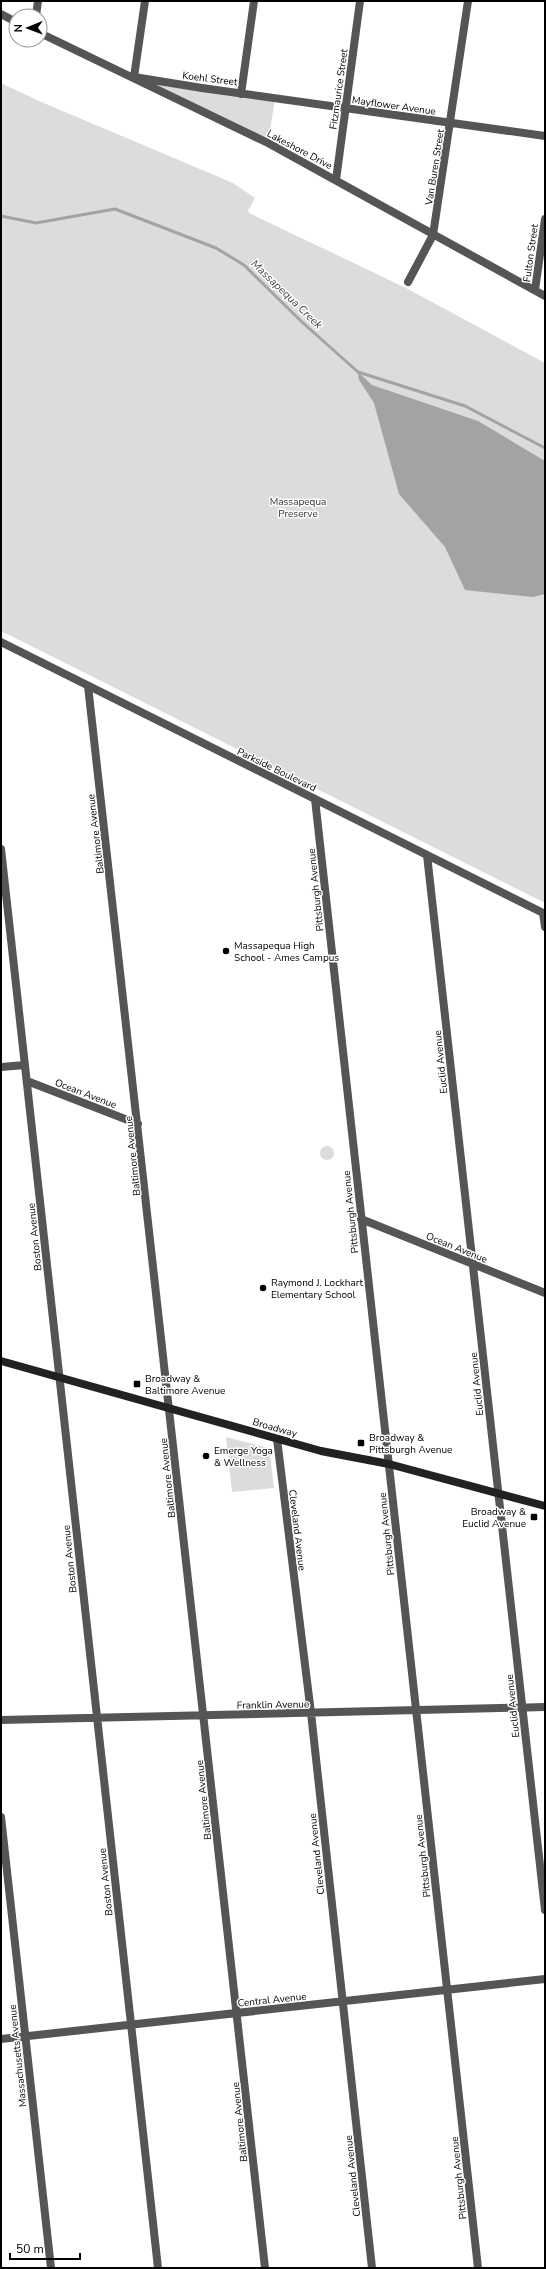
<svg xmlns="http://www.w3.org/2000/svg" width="546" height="2269" font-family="'Nunito Sans',sans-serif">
<rect width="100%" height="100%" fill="#fff"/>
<!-- green -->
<path fill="#dcdcdc" d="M134,77L275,99L268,143Z
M1,83L39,101L233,183L255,198L248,211L249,213L406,288L545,363V903L1,631Z
M320 1153a7 7 0 1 1 14 0a7 7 0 1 1-14 0Z
M226,1437L269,1448L274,1488L232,1492Z"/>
<!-- water -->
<path fill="#a3a3a3" d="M358,372L372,385L478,421L545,461V594L533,597L465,590L445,547L399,494L374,403L359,380Z"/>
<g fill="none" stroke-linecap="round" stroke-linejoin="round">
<!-- stream -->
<path stroke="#a3a3a3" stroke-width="3" d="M1,216L36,223L115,209L216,248L244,265L302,322L358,372L465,406L545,448"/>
<!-- street -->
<path stroke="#555" stroke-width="8" d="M145,1L134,77L202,88L545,136
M1,14L16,22
M36,16L38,1
M40,33L268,143L545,296
M241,94L254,1
M336,180L360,1
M408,282L433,235L468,1
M535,290L545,219
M1,642L545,914
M88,686L265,2268
M315,799L478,2268
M1,849L158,2268
M427,855L545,1910
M543,913L545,927
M1,1067L25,1065
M27,1081L138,1124
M361,1219L545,1293
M277,1439L311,1713L372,2268
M1,1720L545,1707
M1,1817L51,2268
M1,2039L545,1979"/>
<!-- secondary -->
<path stroke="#222" stroke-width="8" d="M1,1361L321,1451L389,1464L545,1506"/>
</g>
<!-- markers -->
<g fill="#000" stroke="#fff" stroke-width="1.5">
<circle cx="226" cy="951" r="4"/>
<circle cx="263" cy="1288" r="4"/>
<rect x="133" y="1380" width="8" height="8" rx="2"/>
<rect x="357" y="1439" width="8" height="8" rx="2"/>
<circle cx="206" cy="1456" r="4"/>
<rect x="530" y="1513" width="8" height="8" rx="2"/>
</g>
<g text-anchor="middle" stroke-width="3" stroke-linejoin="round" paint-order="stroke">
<!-- street labels -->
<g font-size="10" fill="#000" stroke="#fff">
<text transform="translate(210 78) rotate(7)" y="4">Koehl Street</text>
<text transform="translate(338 89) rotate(-82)" y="4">Fitzmaurice Street</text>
<text transform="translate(394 105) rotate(8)" y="4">Mayflower Avenue</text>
<text transform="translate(300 149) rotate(28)" y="4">Lakeshore Drive</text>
<text transform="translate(434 167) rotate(-81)" y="4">Van Buren Street</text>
<text transform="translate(530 253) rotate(-82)" y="4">Fulton Street</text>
<text transform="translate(277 769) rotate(26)" y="4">Parkside Boulevard</text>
<text transform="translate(95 834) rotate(-97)" y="4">Baltimore Avenue</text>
<text transform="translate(315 890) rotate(-96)" y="4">Pittsburgh Avenue</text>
<text transform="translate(440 1062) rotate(-96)" y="4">Euclid Avenue</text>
<text transform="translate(86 1093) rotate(21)" y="4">Ocean Avenue</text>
<text transform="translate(132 1156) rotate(-96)" y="4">Baltimore Avenue</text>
<text transform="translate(350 1212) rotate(-96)" y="4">Pittsburgh Avenue</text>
<text transform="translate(34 1237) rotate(-96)" y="4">Boston Avenue</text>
<text transform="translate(457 1247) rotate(22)" y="4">Ocean Avenue</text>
<text transform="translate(476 1384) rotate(-96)" y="4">Euclid Avenue</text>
<text transform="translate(275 1427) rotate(16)" y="4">Broadway</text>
<text transform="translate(167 1478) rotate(-96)" y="4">Baltimore Avenue</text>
<text transform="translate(298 1530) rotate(83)" y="4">Cleveland Avenue</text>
<text transform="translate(386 1534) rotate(-96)" y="4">Pittsburgh Avenue</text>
<text transform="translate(69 1559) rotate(-96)" y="4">Boston Avenue</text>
<text transform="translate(273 1704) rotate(-1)" y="4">Franklin Avenue</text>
<text transform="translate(512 1706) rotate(-96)" y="4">Euclid Avenue</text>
<text transform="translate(203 1800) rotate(-96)" y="4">Baltimore Avenue</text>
<text transform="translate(316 1854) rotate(-96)" y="4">Cleveland Avenue</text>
<text transform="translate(422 1856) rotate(-96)" y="4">Pittsburgh Avenue</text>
<text transform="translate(105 1882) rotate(-96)" y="4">Boston Avenue</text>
<text transform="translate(272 1999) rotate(-6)" y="4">Central Avenue</text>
<text transform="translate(17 2056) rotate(-96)" y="4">Massachusetts Avenue</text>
<text transform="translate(239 2122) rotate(-96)" y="4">Baltimore Avenue</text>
<text transform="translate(352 2176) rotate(-96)" y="4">Cleveland Avenue</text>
<text transform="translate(458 2178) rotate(-96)" y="4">Pittsburgh Avenue</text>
</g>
<!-- park labels -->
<g font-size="10" fill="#333" stroke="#fff">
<text x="298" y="505">Massapequa<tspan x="298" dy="12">Preserve</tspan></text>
</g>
<!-- poi labels -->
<g font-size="10" fill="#000" stroke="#fff" text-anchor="start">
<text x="234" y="949">Massapequa High<tspan x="234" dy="12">School - Ames Campus</tspan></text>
<text x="271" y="1286">Raymond J. Lockhart<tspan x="271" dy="12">Elementary School</tspan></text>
<text x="145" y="1382">Broadway &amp;<tspan x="145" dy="12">Baltimore Avenue</tspan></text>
<text x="369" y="1441">Broadway &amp;<tspan x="369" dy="12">Pittsburgh Avenue</tspan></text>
<text x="214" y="1454">Emerge Yoga<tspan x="214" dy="12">&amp; Wellness</tspan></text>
<text x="526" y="1515" text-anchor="end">Broadway &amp;<tspan x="526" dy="12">Euclid Avenue</tspan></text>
</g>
<!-- water labels -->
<g font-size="11" font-style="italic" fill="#444" stroke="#fff">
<text transform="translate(287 294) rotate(44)" y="4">Massapequa Creek</text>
</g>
</g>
<!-- border -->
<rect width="546" height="2269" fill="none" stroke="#000000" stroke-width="4"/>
<!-- north arrow -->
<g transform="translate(28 28) rotate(269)"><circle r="19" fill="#ffffff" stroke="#999999"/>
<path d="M0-3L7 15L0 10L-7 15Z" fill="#000000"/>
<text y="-6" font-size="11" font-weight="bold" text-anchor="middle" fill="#000000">N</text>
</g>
<!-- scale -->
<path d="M10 2253v6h70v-6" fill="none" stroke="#000000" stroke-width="2"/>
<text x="16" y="2253" font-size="12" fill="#000000" stroke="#ffffff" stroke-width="3" paint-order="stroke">50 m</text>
</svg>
